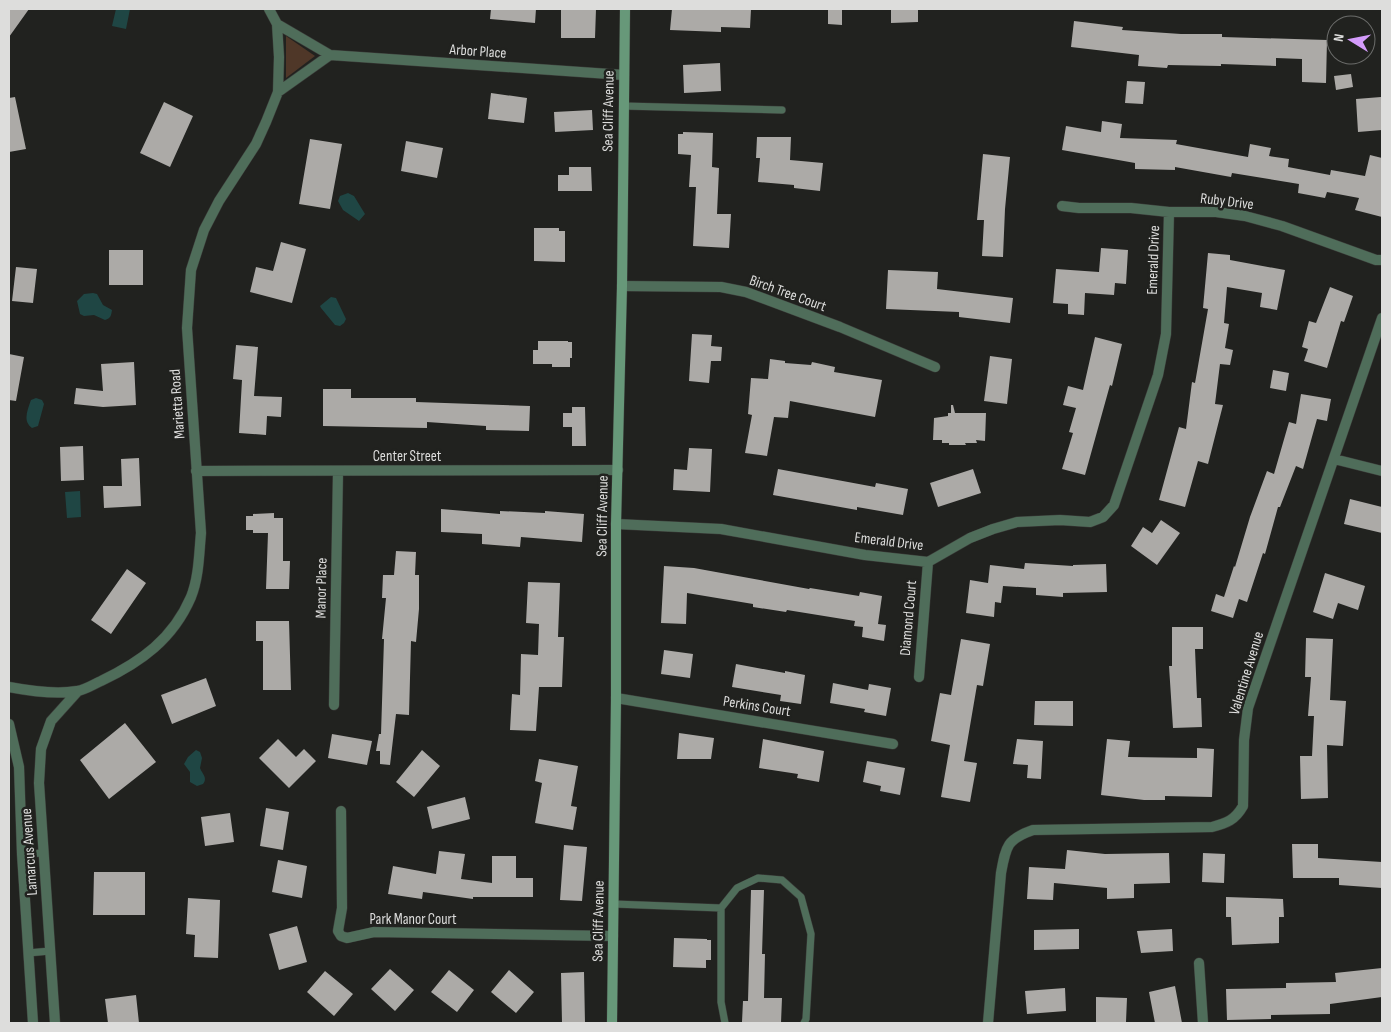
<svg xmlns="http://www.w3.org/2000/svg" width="1391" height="1032" font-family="'Sofia Sans Condensed',sans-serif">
<rect width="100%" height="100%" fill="#21221f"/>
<!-- green -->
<path fill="#4f3728" d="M286,36L315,56L286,78Z"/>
<!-- water -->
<path fill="#1f4644" d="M116,9H130L126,29L112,26Z
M348,193L354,196L365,214L359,221L343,210L338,201L340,196Z
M93,293L97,294L103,305L112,310C111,316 111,318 105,320L94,315L84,316L80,314L77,301L84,294Z
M331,297L336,298L346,319L344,323L340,326L335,325L321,308L320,306Z
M36,398L42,400L44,404L38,426L32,428C22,421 28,409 31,400Z
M80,491L81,517L67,518L65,492Z
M196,750L200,752L202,758L200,768C202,774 208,777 203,784L197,786L190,782V772L184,764L188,757Z"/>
<!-- building -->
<path fill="#acaaa7" d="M9,9H29L9,37Z
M491,9H536L535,23L490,19Z
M561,9H596L595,38H561Z
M672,9H751L750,28L721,27V32L670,30Z
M828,9H842V25L828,24Z
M891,9H918V22L891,23Z
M1074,21L1123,27L1122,30L1181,34H1222V37L1327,40L1326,83L1302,82V59L1276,58V66L1221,64V66L1168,65L1167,68L1138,66L1139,55L1071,47Z
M720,63L721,91L684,93L683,65Z
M1351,74L1353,87L1336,90L1334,76Z
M1127,81L1145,82L1143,104L1125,103Z
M491,93L527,98L524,123L488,119Z
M15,97L26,149L9,152V98Z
M1381,97L1382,130L1358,132L1356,99Z
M164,102L193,116L170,167L140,153Z
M592,110L593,130L555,132L554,112Z
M1102,121L1122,124L1120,138L1177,140L1176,144L1248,157L1250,144L1271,148L1269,156L1289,159L1288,167L1330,175L1331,170L1365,176L1370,155L1382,158V217L1355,210L1359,198L1327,192L1325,198L1298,193L1299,184L1232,173L1231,177L1175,167V170L1135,169V163L1062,150L1066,126L1101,132Z
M683,132L713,133L712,167L719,168L717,214H731L729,248L693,246L696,187H689L691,155L678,154V134H683Z
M757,137H791L790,160L823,163L820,191L794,188V185L758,182L760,158H756Z
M310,139L342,144L330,209L299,204Z
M406,141L443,148L437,178L401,171Z
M983,154L1010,157L1005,209L1003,257L982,256L984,220H977Z
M569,167H591L592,191H558V175H569Z
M534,228H559V231H565V262L534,261Z
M281,242L306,249L292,303L250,292L256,267L273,271Z
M1101,248L1128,250L1126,284L1115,283L1114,295L1085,293L1084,315L1068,314V304L1053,303L1056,269L1099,272Z
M109,250H143V285H109Z
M1208,253L1230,255V260L1285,270L1277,310L1260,307L1262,293L1227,287L1224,323L1229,324L1225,348L1233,350L1230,365L1220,364L1215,404L1223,405L1208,464L1198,461L1185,507L1159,500L1179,427L1186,429L1192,382L1195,383L1208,309L1203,308Z
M16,267L37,269L33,303L12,301Z
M888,270L938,272L937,289L1013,298L1010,323L959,317V312L886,309Z
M1330,287L1353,296L1344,322L1341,321L1327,368L1304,361L1308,349L1302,347L1309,321L1316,323Z
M692,334L712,335L711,346L722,347L721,361H711L709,383L689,381Z
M1095,337L1122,344L1112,386L1110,385L1085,475L1062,469L1073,433L1069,432L1076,408L1063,405L1068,386L1083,390Z
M538,341H568V342H572V358H570V367H552V364H533V350H538Z
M236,345L258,347L254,396L282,397L281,417L267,416L266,435L239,433L242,380L233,379Z
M9,354L24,357L16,401L9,400Z
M990,356L1012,359L1007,404L984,401Z
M770,359L785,361V363L811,365L812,362L835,367L834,372L882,380L875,417L790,401L788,418L774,417L767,456L745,453L752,415L748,414L751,378L768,379Z
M134,362L136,405L103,407L74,404L76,388L103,391L101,364Z
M1273,370L1289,373L1286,391L1270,388Z
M323,389H351V398H416V402L530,406L529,431L486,430V426L427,422V428L323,426Z
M1301,394L1331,399L1327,421L1317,419L1303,469L1296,466L1280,507H1278L1265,554L1263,553L1247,602L1239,599L1233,618L1211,611L1216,594L1224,597L1234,566L1235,567L1250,517L1267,471L1274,474L1289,422L1296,424Z
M951,405H953L955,413H986L985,441L976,440L977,443H965L966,445H949V443H942V440H933L934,418L948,416V413H951Z
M572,407H585L586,446H572V427H563V413H572Z
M83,446L84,480L61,481L60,447Z
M689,448L712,449L710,492L673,490L674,469L687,470Z
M139,458L141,506L104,508L103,486H122L121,459Z
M778,469L875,487L876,483L908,489L903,515L857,507V510L773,495Z
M973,469L981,493L938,507L930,483Z
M1350,499L1382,507V533L1344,524Z
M441,509L500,514V511L545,513V511L584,514L582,542L521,537L520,547L482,544V534L441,532Z
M274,513V518H283V561H290L289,589H266L268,533H253V530H246V516H253V514Z
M1161,520L1180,533L1157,565L1131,546L1143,527L1152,533Z
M396,551L416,552L415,575H419V609L416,642L411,641L409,715L396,714L390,765L380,764V751H376L379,734H381L384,639H382L386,598H382L383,575H394Z
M1025,563L1073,566V565L1106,564L1107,592L1063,593V597L1036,595V588L1003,586L1001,603L995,602L994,617L966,613L970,580L988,583L990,565L1024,569Z
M664,566L694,568L809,589L810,588L859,596L860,592L882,596L878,624L886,625L884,641L862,637L863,627L854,626L855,621L787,610L786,612L753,607V604L687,593L686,624L661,623Z
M127,569L146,583L111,634L91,620Z
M1325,573L1365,586L1358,610L1338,603L1333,619L1313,612Z
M528,582L560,583L558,637H564L562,687H539L536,731L510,730L512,694L520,695L521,654L538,655L539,624L526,623Z
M256,621H289L291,690H263V641H256Z
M1172,627H1203V649H1195L1197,698H1201L1202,727L1173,728L1169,666H1172Z
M1306,638L1333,639L1330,700L1346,701L1343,746L1327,745L1328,798L1301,799L1300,756H1312L1314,716H1308L1311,677H1305Z
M961,639L990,644L983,686L977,685L964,761L977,763L970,802L941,797L950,745L931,741L940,693L951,695Z
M664,650L693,654L690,678L661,674Z
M736,664L785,673V671L805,675L801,704L780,701L781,695L732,687Z
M206,678L216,706L172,724L161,695Z
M833,683L868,690L869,684L891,688L886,716L864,712L865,709L830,703Z
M1035,701H1073V726L1034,725Z
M125,723L156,762L109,799L80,760Z
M679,733L714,738L711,759H677Z
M332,734L372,741L367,765L328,758Z
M278,739L296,757L304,749L316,761L289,788L259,758Z
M763,739L824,751L819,782L797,778L798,774L759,768Z
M1017,739L1043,741L1041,779L1027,778L1028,765L1013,764Z
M1107,739L1130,741L1128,757L1197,758V748L1214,749L1212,797L1165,796V800H1144L1101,795Z
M422,750L440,766L414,797L396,782Z
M539,759L578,766L571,806L577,807L573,830L535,823L542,783L535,781Z
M867,761L905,768L900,795L880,791L881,786L863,782Z
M465,797L470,819L432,829L427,807Z
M266,808L289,812L283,850L260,846Z
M230,813L234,842L205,846L201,817Z
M1292,844H1318V858L1382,862V888L1339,885V878H1293Z
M564,845L587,847L582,901L560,900Z
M1067,850L1105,854L1169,853L1170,883L1134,884V898L1107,899V888L1054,883L1053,900L1027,899L1029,867L1065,869Z
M439,851L465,854L461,879L492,883V856H516V878H533V897H473V899L423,892L422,899L388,894L393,866L436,874Z
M1203,853L1225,854L1224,883L1202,882Z
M278,860L307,866L302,898L272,892Z
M94,872H145V915H93Z
M751,890H764L762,954H765L764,998H782L781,1023H742V1022L743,1001H748Z
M1226,897L1283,899L1284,917H1279V943L1232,945L1231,917H1226Z
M188,898L220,900L218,958L194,957L195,935L186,934Z
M297,926L307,962L279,970L269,934Z
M1079,929V949L1034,950V930Z
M1172,929L1173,951L1141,953L1137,931Z
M674,938L707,939V940H711V960H706V968L673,967Z
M1382,968V997L1330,1004V1014L1271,1015V1019L1227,1020L1226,989L1286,988V983L1336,982L1335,973Z
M390,969L414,990L395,1011L371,989Z
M449,970L474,990L457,1012L431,992Z
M509,970L534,992L516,1013L491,992Z
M325,971L353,994L334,1016L307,992Z
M584,972L585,1023H562L561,973Z
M1175,986L1182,1023H1155L1149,992Z
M1065,988L1066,1011L1027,1014L1025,991Z
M136,995L139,1023H108L105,999Z
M1096,997L1127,998L1126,1022H1096Z"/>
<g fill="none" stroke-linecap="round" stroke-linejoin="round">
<!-- lane casing -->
<g stroke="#3b3c39" stroke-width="8">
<path id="lane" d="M623,106L782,110
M22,854L44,853
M614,904L721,908
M28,953L50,951
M725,1023L721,1002V908L737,888L758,878L782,880L801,897L811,934L806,1019L804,1023"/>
</g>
<!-- street casing -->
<g stroke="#3b3c39" stroke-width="11">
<path id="street" d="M277,24L330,55
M278,92L330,55L624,75
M1062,206L1079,208H1131L1169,212H1216L1245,216L1282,226L1376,260H1382
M622,286L721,287L746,292L840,327L935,367
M1334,459L1382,471
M196,471L618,470
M616,524L721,529L865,555L928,562L970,538L993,529L1017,522L1060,520L1090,522L1103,517L1114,505L1158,375L1166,334L1169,212
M919,677L928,562
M9,687C30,691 55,695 77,691C85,690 94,684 101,681C141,662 173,639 191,597C199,577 199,554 201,533L187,328L191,270L204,230L219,201L256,144L266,122L278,92L279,57L277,24L269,9
M616,698L893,744
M334,705L338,472
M9,724L19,767L22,854L33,1023
M341,811L342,908L338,931L341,936L347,938L374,932L613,936
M1199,963L1203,1023
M55,1023L39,783L41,749L51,721L78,691
M988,1023L1001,873C1006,846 1007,839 1033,830L1212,827C1227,823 1235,820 1243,806L1244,740L1248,708L1382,318"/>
</g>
<!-- secondary casing -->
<g stroke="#3b3c39" stroke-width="11">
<path id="secondary" d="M612,1023L616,698V524L622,286L625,9"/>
</g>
<!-- lane -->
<use href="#lane" stroke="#4f6d5a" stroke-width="7"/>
<!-- street -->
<use href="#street" stroke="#4f6d5a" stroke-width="10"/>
<!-- secondary -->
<use href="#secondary" stroke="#679879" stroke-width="10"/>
</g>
<g text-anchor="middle" stroke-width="5" stroke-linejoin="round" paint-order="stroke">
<!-- street labels -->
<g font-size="15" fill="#dddddc" stroke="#21221f">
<text transform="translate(478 51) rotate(4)" y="5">Arbor Place</text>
<text transform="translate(608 111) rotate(-89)" y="5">Sea Cliff Avenue</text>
<text transform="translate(1227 201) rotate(7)" y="5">Ruby Drive</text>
<text transform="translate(1153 260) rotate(-88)" y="5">Emerald Drive</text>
<text transform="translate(788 293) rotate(20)" y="5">Birch Tree Court</text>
<text transform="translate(177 404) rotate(-94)" y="5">Marietta Road</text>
<text x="407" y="461">Center Street</text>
<text transform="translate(602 516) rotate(-89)" y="5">Sea Cliff Avenue</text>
<text transform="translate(889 541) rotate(7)" y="5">Emerald Drive</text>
<text transform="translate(321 588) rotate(-89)" y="5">Manor Place</text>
<text transform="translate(908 618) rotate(-85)" y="5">Diamond Court</text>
<text transform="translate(1246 673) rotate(-73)" y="5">Valentine Avenue</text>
<text transform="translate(757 706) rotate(9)" y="5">Perkins Court</text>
<text transform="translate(29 852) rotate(-94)" y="5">Lamarcus Avenue</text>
<text x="413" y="924">Park Manor Court</text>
<text transform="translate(598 921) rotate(-89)" y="5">Sea Cliff Avenue</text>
</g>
</g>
<!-- border -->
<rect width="1391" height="1032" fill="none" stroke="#dddddc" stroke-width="20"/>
<!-- north arrow -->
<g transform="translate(1351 40) rotate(280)"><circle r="24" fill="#21221f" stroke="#6c6d6b"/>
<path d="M0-4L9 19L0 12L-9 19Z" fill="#d49cfb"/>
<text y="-8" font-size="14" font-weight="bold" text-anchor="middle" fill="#dddddc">N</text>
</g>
</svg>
